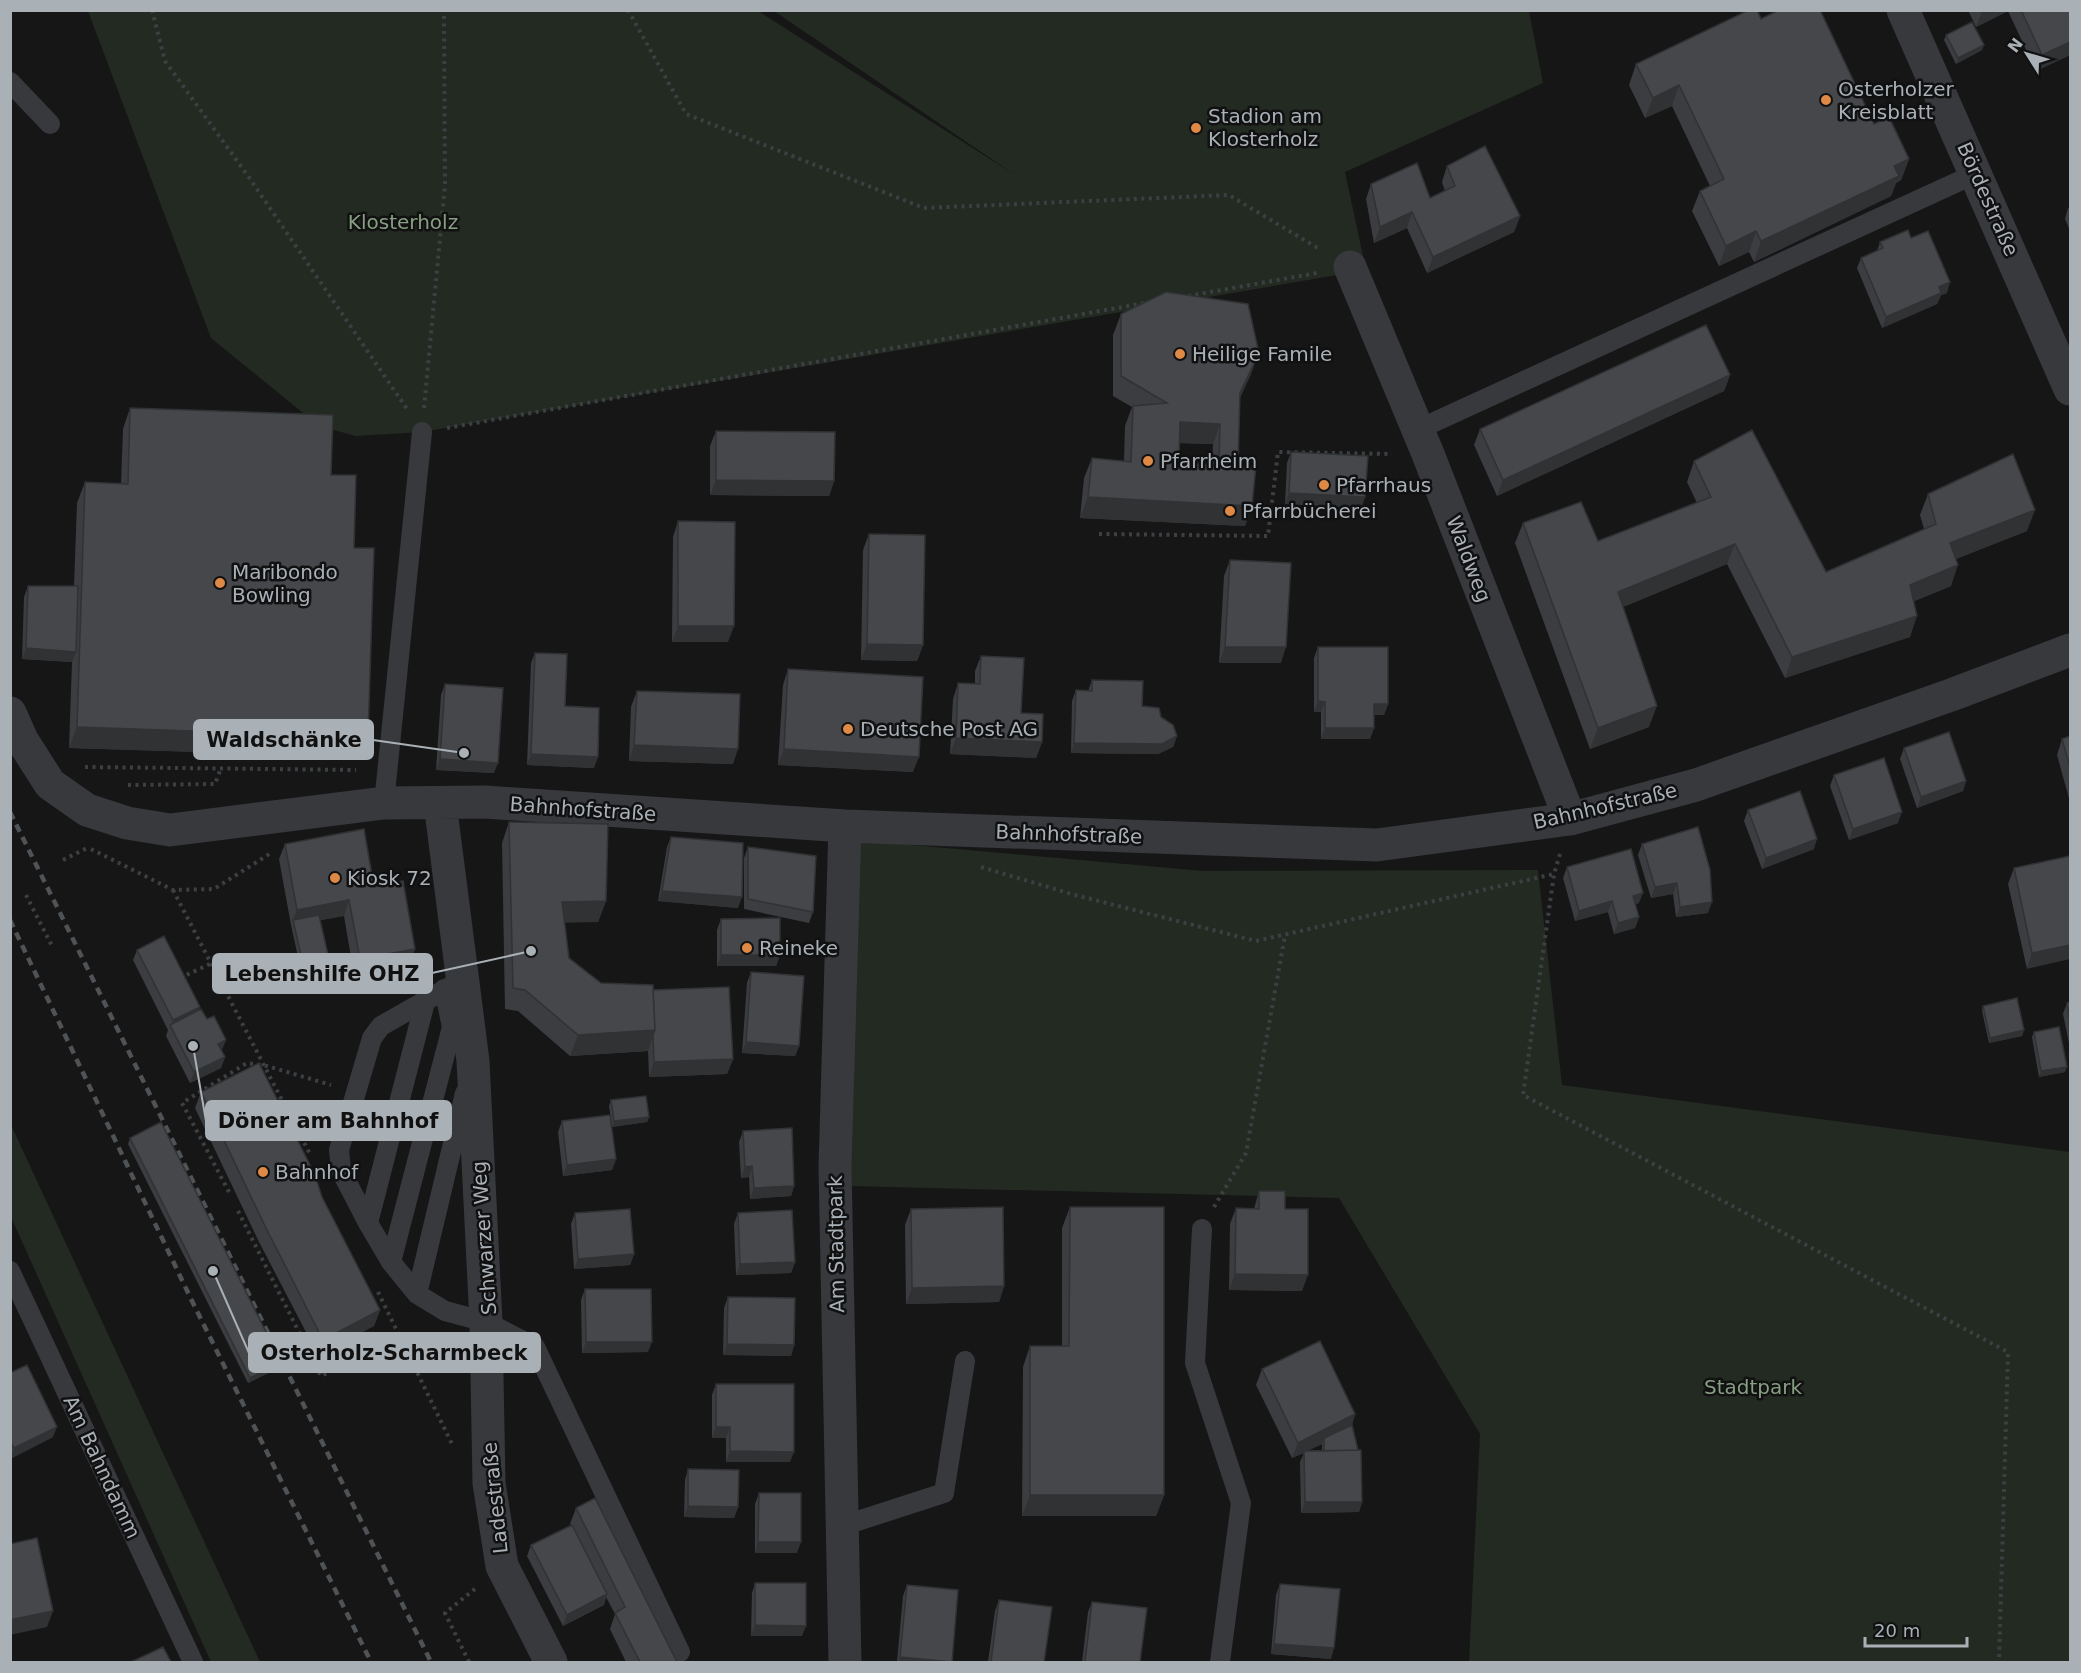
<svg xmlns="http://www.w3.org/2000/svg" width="2081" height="1673" font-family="'DejaVu Sans',sans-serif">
<rect width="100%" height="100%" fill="#161617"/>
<!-- green -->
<path fill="#232a22" d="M88,11H758L1015,175L774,11H1529L1543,83L1345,172L1366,270L422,432L356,436L319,426L211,338Z
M857,840L1203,871L1538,870L1562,1085L2070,1152V1662H1469L1480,1434L1339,1198L849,1186Z
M10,1125H11L260,1662H211L11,1217Z"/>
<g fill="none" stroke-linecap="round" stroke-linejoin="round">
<!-- path -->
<path stroke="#3d4043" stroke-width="4" stroke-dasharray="3 4.5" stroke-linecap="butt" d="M152,10L165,61L248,176L407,409
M628,10L686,114L924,208L1229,195L1321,250
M1188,296L1317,273
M424,408L445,185L444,10
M447,428L1145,303
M1099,534L1268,536L1278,452L1392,454
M85,767L356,770
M128,785L215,784L221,768
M91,849L173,890L214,889L271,853
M1560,854L1554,874L1523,1095L2008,1352L1999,1662
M63,860L89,847
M981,867L1075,895L1256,941L1554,874
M173,890L311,1156
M26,895L52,946
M180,978L212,963
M229,1192L182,1103L247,1063L267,1066L331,1085
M1214,1207L1246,1153L1285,935
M238,1211L321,1376L400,1337
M378,1292L452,1444
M469,1662L445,1613L476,1588"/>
<!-- service -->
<path stroke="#37393c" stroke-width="20" d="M10,82L50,124
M1417,430L1977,173
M384,803L422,432
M462,980L381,1026L372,1038L339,1150L341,1171L368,1223L391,1262L417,1294L445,1311L486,1322L535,1347L680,1652
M368,1223L425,1002
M1202,1229L1195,1363L1241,1503L1220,1662
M391,1262L452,1027L444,989
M10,1271L193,1662
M417,1294L465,1093
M842,1526L944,1493L965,1361"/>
<!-- minor -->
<path stroke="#37393c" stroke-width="33" d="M1350,267L1428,454L1570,819
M10,713L22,740L50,784L87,810L127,823L170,830L384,803L485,802L845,826L1377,845L1570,819L1696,785L1951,695L2070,650
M440,803L473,1061L486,1322L489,1483L502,1566L551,1662
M845,826L835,1167L845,1662"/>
<!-- tertiary -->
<path stroke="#37393c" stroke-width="33" d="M1903,10L2070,389"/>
<!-- rail -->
<path stroke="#505356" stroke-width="4.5" stroke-dasharray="8 6" stroke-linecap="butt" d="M10,812L431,1662
M10,920L192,1301L371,1662"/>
</g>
<!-- wall -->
<path fill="#3b3d40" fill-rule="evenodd" d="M1968,10H2070V55L2036,71L2008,11L1976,27Z
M1761,19L1874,124L1909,159L1901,180L1896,183L1891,196L1754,262L1749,252L1719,266L1692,211L1700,191L1710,186L1672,106L1645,118L1629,85L1636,64Z
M1946,35L1982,50L1956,64L1944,40Z
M1447,166L1520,216L1514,232L1427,273L1407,228L1374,243L1366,199L1371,184L1430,198L1445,191L1442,182Z
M2070,207V231L2065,219L2068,208Z
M1880,242L1947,293L1941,295L1937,304L1882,328L1857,268L1861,258L1877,251Z
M1121,314L1251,374L1240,398L1238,467L1252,506L1245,526L1080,518L1084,478L1092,458L1124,461L1125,426L1132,407L1113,396V335ZM1180,443L1213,444L1212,465L1179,461Z
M1730,375L1724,391L1497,496L1474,445L1480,429Z
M130,408L331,475L354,548L361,757L69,748L72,662L22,659L24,597L28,586H74L77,503L85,482L121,484L123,429Z
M716,431L834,481L829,496L710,495V446Z
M1291,452L1365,497L1361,508L1285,504L1287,463Z
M1694,461L1826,572L1924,529L1920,515L1928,494L2027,531L1956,559L1951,586L1914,601L1910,637L1785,678L1727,564L1623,607L1649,727L1590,749L1515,543L1523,523L1598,541L1697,503L1687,482Z
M678,521L728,642H672L673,537Z
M869,534L923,645L917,661L861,660L863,550Z
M1230,560L1281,663H1219L1224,576Z
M1318,647L1388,704L1384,715H1374V728L1370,739H1321V712H1314V658Z
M535,653L565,706L594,768L527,765L531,663Z
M981,656L1042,742L1036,758L950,754L953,699L958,683L975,684V671Z
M788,669L913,772L778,765L783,685Z
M1092,680L1161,717L1177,736L1173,747L1158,754L1071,753L1072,701L1076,690L1088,691Z
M445,684L494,773L436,770L441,695Z
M637,691L733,764L629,761L631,707Z
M2070,736V802L2057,755L2062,739Z
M1904,748L1966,781L1963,791L1917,808L1900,759Z
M1834,775L1898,823L1849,840L1830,786Z
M1748,810L1814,849L1762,869L1744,821Z
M509,822L606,901L598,922H564L569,958L601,983L653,990L733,1059L727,1074L649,1077L648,1051L570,1056L518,1011L505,1009L502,843Z
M671,837L738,908L658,901L667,847Z
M285,844L374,887L415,949L409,965L354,975L344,916L320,920L326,960L300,966L291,925L279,859Z
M1642,844L1708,913L1676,917L1673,894L1651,898L1638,855Z
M748,847L813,912L809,923L744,909V858Z
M2070,856L2027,969L2008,884L2014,868Z
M1567,867L1639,903L1635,904L1639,917L1635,928L1614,934L1608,912L1575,921L1563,878Z
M721,919L780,955L776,966H717V930Z
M137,950L200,1007L199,1010L222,1050L221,1051L225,1057L221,1068L190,1083L166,1036L168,1030L133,960Z
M751,972L799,1046L795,1056L742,1053L747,983Z
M2070,1002V1048L2063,1014L2067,1003Z
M1983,1006L2024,1030L2022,1036L1989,1043L1982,1011Z
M2034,1032L2065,1072L2039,1077L2032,1037Z
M201,1092L322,1197L380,1310L374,1326L318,1355L259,1242L195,1108Z
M611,1100L649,1117L647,1122L612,1127L609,1106Z
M562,1121L616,1159L612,1170L563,1176L558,1132Z
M743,1131L794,1186L791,1196L750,1199L749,1177L741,1178L739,1142Z
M130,1138L281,1362L279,1368L248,1383L128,1144Z
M1259,1191L1302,1291L1229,1290L1230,1224L1236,1208L1254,1209Z
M1070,1207L1164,1495L1156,1516H1022L1023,1367L1030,1346H1062V1228Z
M911,1209L1004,1286L999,1302L906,1304L905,1225Z
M575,1213L634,1254L630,1265L574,1269L571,1224Z
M738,1213L795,1262L791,1273L736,1275L734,1224Z
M585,1289L648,1352L582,1353L581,1300Z
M728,1297L794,1345L791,1356L723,1355L724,1308Z
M1262,1369L1355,1414L1352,1425L1362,1502L1359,1512L1301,1513L1300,1462L1304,1453L1292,1458L1256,1385ZM1322,1444V1451H1307Z
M10,1373L53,1437L10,1459Z
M716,1384L790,1462H726V1438H712V1395Z
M688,1469L738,1507L734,1518L684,1517L685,1480Z
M759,1493L797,1553H755V1504Z
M576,1508L677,1662H626L610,1629L615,1614L606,1597L604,1605L563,1626L527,1556L531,1545L571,1525L570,1524Z
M755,1583L802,1636H751L752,1593Z
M1280,1584L1331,1659L1271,1654L1276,1595Z
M907,1585L958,1590L951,1662H897L903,1596Z
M999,1600L1044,1662H988L995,1611Z
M1092,1602L1140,1662H1082L1088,1612Z"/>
<!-- shaded-wall -->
<path fill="#303234" d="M2008,10V11L1976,27L1982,11Z
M2070,42V55L2036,71L2042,55Z
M1984,45L1982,50L1956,64L1958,58Z
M1679,85L1672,106L1645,118L1653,98Z
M1909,159L1901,180L1896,183L1891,196L1754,262L1761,241L1894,166Z
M1412,212L1407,228L1374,243L1380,227Z
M1520,216L1514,232L1427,273L1433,257Z
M1756,231L1749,252L1719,266L1726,246Z
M1950,282L1947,293L1941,295L1937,304L1882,328L1886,317L1939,287Z
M1259,353L1251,374L1232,414L1240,393Z
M1730,375L1724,391L1497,496L1503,480Z
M1180,422L1220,424L1213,444L1173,443Z
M716,480L834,481L829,496L710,495Z
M1289,493L1365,497L1361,508L1285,504Z
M1088,497L1252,506L1245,526L1080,518Z
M2035,510L2027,531L1942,564L1950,543Z
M1735,544L1727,564L1611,612L1618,592Z
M1958,565L1951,586L1903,606L1910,585Z
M1917,616L1910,637L1785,678L1792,657Z
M678,626H734L728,642H672Z
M867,644L923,645L917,661L861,660Z
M1225,647H1286L1281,663H1219Z
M26,648L76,652L72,662L22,659Z
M1318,701L1325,702L1321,712H1314Z
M1374,704H1388L1384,715H1370Z
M1657,706L1649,727L1590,749L1598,728Z
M77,727L368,737L361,757L69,748Z
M1325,728H1374L1370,739H1321Z
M1177,736L1173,747L1158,754L1071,753L1074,743Z
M956,738L1042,742L1036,758L950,754Z
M634,745L738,749L733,764L629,761Z
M784,749L919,757L913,772L778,765Z
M531,754L598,757L594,768L527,765Z
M440,759L498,763L494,773L436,770Z
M1966,781L1963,791L1917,808L1921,797Z
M1902,812L1898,823L1849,840L1853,829Z
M1817,839L1814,849L1762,869L1766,858Z
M1677,883L1673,894L1651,898L1655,887Z
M662,891L742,897L738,908L658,901Z
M1643,893L1639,903L1629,906L1633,896Z
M349,900L344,916L294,925L293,920L291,925L297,910Z
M606,901L598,922L554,923L562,902Z
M1612,901L1608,912L1575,921L1579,911Z
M1712,902L1708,913L1676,917L1680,907Z
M1639,917L1635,928L1614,934L1618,923Z
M2070,945V959L2027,969L2032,953Z
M415,949L409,965L354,975L360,959Z
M328,955L326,960L300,966L302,960Z
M721,955H780L776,966H717Z
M200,1007L196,1017L171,1026L173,1020Z
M655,1030L648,1051L570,1056L578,1035Z
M2024,1030L2022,1036L1989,1043L1990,1038Z
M226,1040L222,1050L214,1054L218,1044Z
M746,1042L799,1046L795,1056L742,1053Z
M225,1057L221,1068L190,1083L194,1072Z
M733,1059L727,1074L649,1077L654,1062Z
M2067,1067L2065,1072L2039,1077L2041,1071Z
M649,1117L647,1122L612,1127L614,1121Z
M616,1159L612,1170L563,1176L567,1165Z
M752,1166L749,1177L741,1178L745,1167Z
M794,1186L791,1196L750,1199L754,1188Z
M634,1254L630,1265L574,1269L578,1259Z
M795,1262L791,1273L736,1275L740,1264Z
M1235,1274L1308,1275L1302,1291L1229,1290Z
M1004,1286L999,1302L906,1304L912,1288Z
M380,1310L374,1326L318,1355L323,1340Z
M586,1342H652L648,1352L582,1353Z
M727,1344L794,1345L791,1356L723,1355Z
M281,1362L279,1368L248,1383L250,1378Z
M1355,1414L1350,1430L1324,1438L1322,1444L1292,1458L1298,1443Z
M57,1427L53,1437L10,1459L14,1448Z
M716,1427H730L726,1438H712Z
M730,1451L794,1452L790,1462H726Z
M1030,1495H1164L1156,1516H1022Z
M1305,1502H1362L1359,1512L1301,1513Z
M688,1506L738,1507L734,1518L684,1517Z
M758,1542H801L797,1553H755Z
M607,1594L604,1605L563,1626L567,1615Z
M53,1611L47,1627L10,1635V1620Z
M755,1625L806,1626L802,1636H751Z
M1274,1644L1334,1648L1331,1659L1271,1654Z
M900,1657L952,1662H898Z"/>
<!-- building -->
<path fill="#45474a" stroke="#303234" stroke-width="1.5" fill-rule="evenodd" d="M1749,10H1757L1761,19L1779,10H1820L1874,124L1889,117L1909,159L1894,166L1899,176L1761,241L1756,231L1726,246L1700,191L1724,179L1679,85L1653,98L1636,64Z
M2021,10H2070V42L2042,55Z
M1972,22L1984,45L1958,58L1946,35Z
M1485,146L1520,216L1433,257L1412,212L1380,227L1371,184L1417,163L1430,198L1455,186L1447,166Z
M1908,230L1911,238L1928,231L1950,282L1939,287L1941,293L1886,317L1861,258L1883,248L1880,242Z
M1166,292L1248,304L1259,353L1240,393L1238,467L1256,466L1252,506L1088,497L1092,458L1131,462L1133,406L1167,403L1121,376V314ZM1180,422L1220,424L1219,466L1179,461Z
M1706,325L1730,375L1503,480L1480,429Z
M130,408L333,415L331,475H356L354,548H374L368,737L77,727L85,482L128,484Z
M1752,430L1826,572L1936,524L1928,494L2013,454L2035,510L1950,543L1958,565L1910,585L1917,616L1792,657L1735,544L1618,592L1657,706L1598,728L1523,523L1581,502L1598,541L1711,497L1694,461Z
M716,431L835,432L834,481L716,480Z
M1291,452L1368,456L1365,497L1289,493Z
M678,521L735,522L734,626H678Z
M869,534L925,535L923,645L867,644Z
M1230,560L1291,563L1286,647H1225Z
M28,586H78L76,652L26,648Z
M1318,647H1388V704H1374V728H1325V702L1318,701Z
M535,653L567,654L565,706L599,708L598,757L531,754Z
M981,656L1024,658L1021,713L1043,714L1042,742L956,738L958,683L980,684Z
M788,669L923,677L919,757L784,749Z
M1092,680L1143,681L1142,706L1159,708L1161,717L1173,725L1177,736L1162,744L1074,743L1076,690L1092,691Z
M445,684L503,688L498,763L440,759Z
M637,691L740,694L738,749L634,745Z
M1949,732L1966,781L1921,797L1904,748Z
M2070,736V767L2062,739Z
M1884,758L1902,812L1853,829L1834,775Z
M1800,791L1817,839L1766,858L1748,810Z
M509,822L608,824L606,901L562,902L569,958L601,983L653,985L655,1030L578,1035L525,990L513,988Z
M1698,827L1710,870L1712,902L1680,907L1677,883L1655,887L1642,844Z
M364,829L374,887L403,881L415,949L360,959L349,900L297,910L285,844Z
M671,837L743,843L742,897L662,891Z
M748,847L816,856L813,912L748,899Z
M1631,849L1643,893L1633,896L1639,917L1618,923L1612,901L1579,911L1567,867Z
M2070,856V945L2032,953L2014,868Z
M319,915L328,955L302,960L293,920Z
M780,918V955H721V919Z
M164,936L200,1007L173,1020L137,950Z
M751,972L804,976L799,1046L746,1042Z
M729,987L733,1059L654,1062L653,1035L655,1030L653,990Z
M2017,998L2024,1030L1990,1038L1983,1006Z
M2070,1002V1020L2067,1003Z
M201,1009L207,1019L214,1016L226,1040L218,1044L225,1057L194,1072L170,1025Z
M2059,1027L2067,1067L2041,1071L2034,1032Z
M259,1063L315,1175L322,1197L380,1310L323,1340L265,1226L201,1092Z
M646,1096L649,1117L614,1121L611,1100Z
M610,1115L616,1159L567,1165L562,1121Z
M161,1122L281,1362L250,1378L130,1138Z
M792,1128L794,1186L754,1188L752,1166L745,1167L743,1131Z
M1259,1191H1285V1209H1308V1275L1235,1274L1236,1208L1259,1209Z
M1003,1207L1004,1286L912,1288L911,1209Z
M1070,1207H1164V1495H1030V1346H1069Z
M630,1209L634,1254L578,1259L575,1213Z
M792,1210L795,1262L740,1264L738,1213Z
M585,1289H651L652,1342H586Z
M728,1297L795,1298L794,1345L727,1344Z
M1320,1341L1355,1414L1298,1443L1262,1369Z
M27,1365L57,1427L14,1448L10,1441V1373Z
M716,1384H794V1452L730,1451V1427H716Z
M1352,1425L1358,1450L1324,1451V1438Z
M1361,1450L1362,1502H1305L1304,1451Z
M688,1469L739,1470L738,1507L688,1506Z
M759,1493H801V1542H758Z
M595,1498L677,1662H640L615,1613L625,1607L576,1508Z
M572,1525L607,1594L567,1615L531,1545Z
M37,1538L53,1611L10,1620V1544Z
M755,1583H806V1626L755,1625Z
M1280,1584L1340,1589L1334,1648L1274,1644Z
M907,1585L958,1590L952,1662L900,1657Z
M999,1600L1052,1607L1044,1662H991Z
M1092,1602L1147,1608L1140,1662H1085Z
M163,1647L171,1662H131Z"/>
<!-- markers -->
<g fill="#de8946" stroke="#111112" stroke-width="2">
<circle cx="1826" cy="100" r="6"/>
<circle cx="1196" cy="128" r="6"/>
<circle cx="1180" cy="354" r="6"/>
<circle cx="1148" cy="461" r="6"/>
<circle cx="1324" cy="485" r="6"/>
<circle cx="1230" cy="511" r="6"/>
<circle cx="220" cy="583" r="6"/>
<circle cx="848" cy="729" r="6"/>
<circle cx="335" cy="878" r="6"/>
<circle cx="747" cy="948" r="6"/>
<circle cx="263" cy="1172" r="6"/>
</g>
<g text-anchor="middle" stroke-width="5" stroke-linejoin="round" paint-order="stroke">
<!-- poi labels -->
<g font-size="20" fill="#a9b0b6" stroke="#111112" text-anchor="start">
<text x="1838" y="96">Osterholzer<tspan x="1838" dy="23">Kreisblatt</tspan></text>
<text x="1208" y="123">Stadion am<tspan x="1208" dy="23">Klosterholz</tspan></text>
<text x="1192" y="361">Heilige Famile</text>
<text x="1160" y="468">Pfarrheim</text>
<text x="1336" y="492">Pfarrhaus</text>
<text x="1242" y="518">Pfarrbücherei</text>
<text x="232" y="579">Maribondo<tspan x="232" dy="23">Bowling</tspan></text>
<text x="860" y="736">Deutsche Post AG</text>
<text x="347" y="885">Kiosk 72</text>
<text x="759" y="955">Reineke</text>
<text x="275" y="1179">Bahnhof</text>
</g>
<!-- street labels -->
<g font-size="20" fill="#a9b0b6" stroke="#111112">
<text transform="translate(1988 199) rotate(66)" y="7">Bördestraße</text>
<text transform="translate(1469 559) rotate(69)" y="7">Waldweg</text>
<text transform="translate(1605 806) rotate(-13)" y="7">Bahnhofstraße</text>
<text transform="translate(583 809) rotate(4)" y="7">Bahnhofstraße</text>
<text transform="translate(1069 834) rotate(2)" y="7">Bahnhofstraße</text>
<text transform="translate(484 1238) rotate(-94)" y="7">Schwarzer Weg</text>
<text transform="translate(836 1244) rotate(-91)" y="7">Am Stadtpark</text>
<text transform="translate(102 1467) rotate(65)" y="7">Am Bahndamm</text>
<text transform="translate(495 1498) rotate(-96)" y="7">Ladestraße</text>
</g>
<!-- park labels -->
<g font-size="20" fill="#879f82" stroke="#111112">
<text x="403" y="229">Klosterholz</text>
<text x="1753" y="1394">Stadtpark</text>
</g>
</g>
<!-- callouts -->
<path fill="none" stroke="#a9b0b6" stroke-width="2" d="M464 753L373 740M531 951L432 973M193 1046L206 1121M213 1271L249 1353"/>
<g fill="#a9b0b6" stroke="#111112" stroke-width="2">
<circle cx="464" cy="753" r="6"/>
<circle cx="531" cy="951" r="6"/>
<circle cx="193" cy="1046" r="6"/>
<circle cx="213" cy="1271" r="6"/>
</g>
<g fill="#a9b0b6" stroke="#a9b0b6" stroke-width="2">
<rect x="194" y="720" width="179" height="39" rx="6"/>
<rect x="213" y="954" width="219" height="39" rx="6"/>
<rect x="206" y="1101" width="245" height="39" rx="6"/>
<rect x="249" y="1333" width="291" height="39" rx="6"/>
</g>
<g font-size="21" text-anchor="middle" font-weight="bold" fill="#111">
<text x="284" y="747">Waldschänke</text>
<text x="322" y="981">Lebenshilfe OHZ</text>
<text x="328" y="1128">Döner am Bahnhof</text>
<text x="394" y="1360">Osterholz-Scharmbeck</text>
</g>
<!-- border -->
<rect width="2081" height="1673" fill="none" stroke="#a9b0b6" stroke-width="24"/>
<!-- north arrow -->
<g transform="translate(2027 54) rotate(307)" stroke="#111112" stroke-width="4.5" paint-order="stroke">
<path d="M0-4.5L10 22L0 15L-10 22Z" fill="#a9b0b6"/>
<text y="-9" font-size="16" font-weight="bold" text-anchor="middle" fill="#a9b0b6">N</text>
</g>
<!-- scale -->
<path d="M1865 1637v9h102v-9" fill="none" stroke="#a9b0b6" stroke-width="3"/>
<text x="1874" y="1637" font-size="18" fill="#a9b0b6" stroke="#111112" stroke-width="4.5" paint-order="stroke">20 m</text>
</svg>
